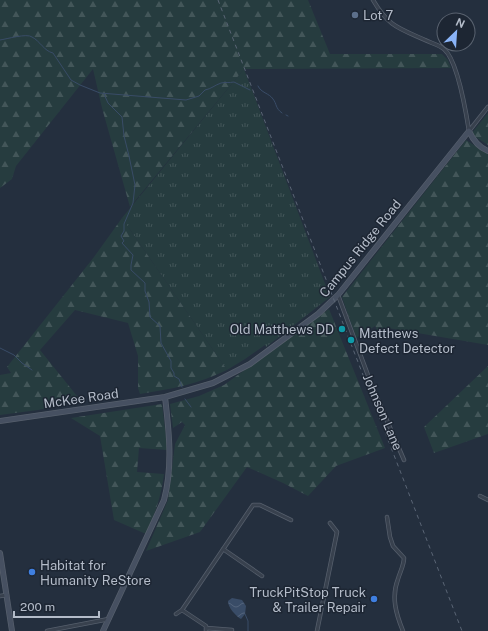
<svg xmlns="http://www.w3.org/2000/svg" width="488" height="631" font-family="'Public Sans',sans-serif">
<defs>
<pattern id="grass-tufts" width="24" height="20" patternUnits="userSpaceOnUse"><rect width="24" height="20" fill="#263c3f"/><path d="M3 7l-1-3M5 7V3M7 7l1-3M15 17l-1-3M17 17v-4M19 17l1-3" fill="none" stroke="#435659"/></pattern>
<pattern id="forest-firs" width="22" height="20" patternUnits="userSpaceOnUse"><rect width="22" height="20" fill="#263c3f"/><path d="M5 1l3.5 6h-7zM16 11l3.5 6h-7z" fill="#435659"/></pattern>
<pattern id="water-waves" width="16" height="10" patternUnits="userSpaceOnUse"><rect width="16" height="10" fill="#394c67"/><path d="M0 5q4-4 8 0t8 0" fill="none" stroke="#53647b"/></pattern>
</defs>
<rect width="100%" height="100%" fill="#242f3e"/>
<!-- grass -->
<path fill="url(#grass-tufts)" d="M244,69L330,297L266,347L265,345L245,359L227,370L122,218Z"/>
<!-- forest -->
<path fill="url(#forest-firs)" d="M0,0H308L330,54H442L448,60L451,68L244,69L130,207L102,108L93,69L16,166L12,179L0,188Z
M488,113V145L471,134Z
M466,140L488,154V345L388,328L382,339L375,326L356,338L342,297Z
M122,218L227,370C198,384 172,389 140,394L138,388V356L128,323L75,310L40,350L81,401L38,410L0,415V375L11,373L7,367L94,257Z
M329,309L385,448L336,466L308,496L283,483L247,467L200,532L146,551L168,500L175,444L185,425L182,422L173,428L170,404L199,396L224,385Z
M488,366V434L434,453L424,427Z
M162,404L166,437L167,450L139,448L137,472L164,474C161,498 155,513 146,534L114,520L100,436L71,418Z"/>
<!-- water -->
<path fill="url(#water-waves)" d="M232,598L242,600L246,606L245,614L241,619C236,616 228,608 228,601Z"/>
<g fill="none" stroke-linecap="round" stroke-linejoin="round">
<!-- stream -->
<path stroke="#394c67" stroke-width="1" d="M0,40C7,39 27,33 32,37C40,41 44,51 53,53L71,80L80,85L100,93L186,100L199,96L205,90C211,89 215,85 221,83C225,82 229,83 234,82L250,90
M258,86C261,93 269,93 273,99C277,104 275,108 282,113
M104,94L108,103L122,117L124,136L129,156L135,185L133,203L124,224V231L121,236L124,241L122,243L133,255L131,265V270L145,283V291L149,302L150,317L160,326L161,343L171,361V368L174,373V376L179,379L182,387
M286,115L288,116
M0,348L14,355L22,363L32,370
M185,399L191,407
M245,614L248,621V631"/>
<!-- street casing -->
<g stroke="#565f6c" stroke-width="4.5">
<path id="street" d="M373,0C388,26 398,28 425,40C431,43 439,45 444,49C458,61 466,112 469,131
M469,131L488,107
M338,295L372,386L404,460
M480,496L488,500
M387,517L390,537L393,546L404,558C404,565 400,572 398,579C391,597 396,614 403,631
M223,549L262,576
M0,596L7,595
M182,610L206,626V631
M176,614L182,610L253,505H260L291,520
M206,628L232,630
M47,631L109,619
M317,631L337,532L330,523"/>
</g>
<!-- secondary casing -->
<g stroke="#565f6c" stroke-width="6">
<path id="secondary" d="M0,421L165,397L213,383L250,364L318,314L338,295L469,131C473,140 478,147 488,151
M0,553L12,631
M103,631L164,500C173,466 169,431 165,397"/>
</g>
<!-- street -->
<use href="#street" stroke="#38414e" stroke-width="3"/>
<!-- secondary -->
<use href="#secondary" stroke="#465061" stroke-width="4.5"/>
<!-- rail -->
<path stroke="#5a6575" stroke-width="1" stroke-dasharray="4 4" stroke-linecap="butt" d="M218,0L462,631"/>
</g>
<!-- markers -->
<circle fill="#5c6f8a" stroke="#1d2633" stroke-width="1.5" cx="355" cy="15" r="4"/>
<g fill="#0f9aa8" stroke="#1d2633" stroke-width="1.5">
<circle cx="342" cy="329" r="4"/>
<circle cx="351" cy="340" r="4"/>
</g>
<g fill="#3f7fe0" stroke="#1d2633" stroke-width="1.5">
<circle cx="32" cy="572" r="4"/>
<circle cx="374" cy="599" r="4"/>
</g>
<g text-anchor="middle" stroke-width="3" stroke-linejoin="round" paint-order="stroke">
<!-- poi labels -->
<g font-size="13" fill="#b4bcc9" stroke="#1d2633" text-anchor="start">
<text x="363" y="20">Lot 7</text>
<text x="334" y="334" text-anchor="end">Old Matthews DD</text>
<text x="359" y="338">Matthews<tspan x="359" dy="15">Defect Detector</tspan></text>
<text x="40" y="570">Habitat for<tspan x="40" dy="15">Humanity ReStore</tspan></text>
<text x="366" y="597" text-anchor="end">TruckPitStop Truck<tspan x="366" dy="15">&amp; Trailer Repair</tspan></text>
</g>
<!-- street labels -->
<g font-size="13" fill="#b4bcc9" stroke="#1d2633">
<text transform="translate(360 248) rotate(-51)" y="5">Campus Ridge Road</text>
<text transform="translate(81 398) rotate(-8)" y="5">McKee Road</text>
<text transform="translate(383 412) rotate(67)" y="5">Johnson Lane</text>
</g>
</g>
<!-- north arrow -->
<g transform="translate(456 32) rotate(25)"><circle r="19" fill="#1d2633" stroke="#59626f"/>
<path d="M0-3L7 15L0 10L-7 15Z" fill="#8ab4f8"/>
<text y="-6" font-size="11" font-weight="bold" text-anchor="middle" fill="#b4bcc9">N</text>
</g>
<!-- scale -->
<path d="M14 611v6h85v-6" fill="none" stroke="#b4bcc9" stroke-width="2"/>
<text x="20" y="611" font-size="12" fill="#b4bcc9" stroke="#1d2633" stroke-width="3" paint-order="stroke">200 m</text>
</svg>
